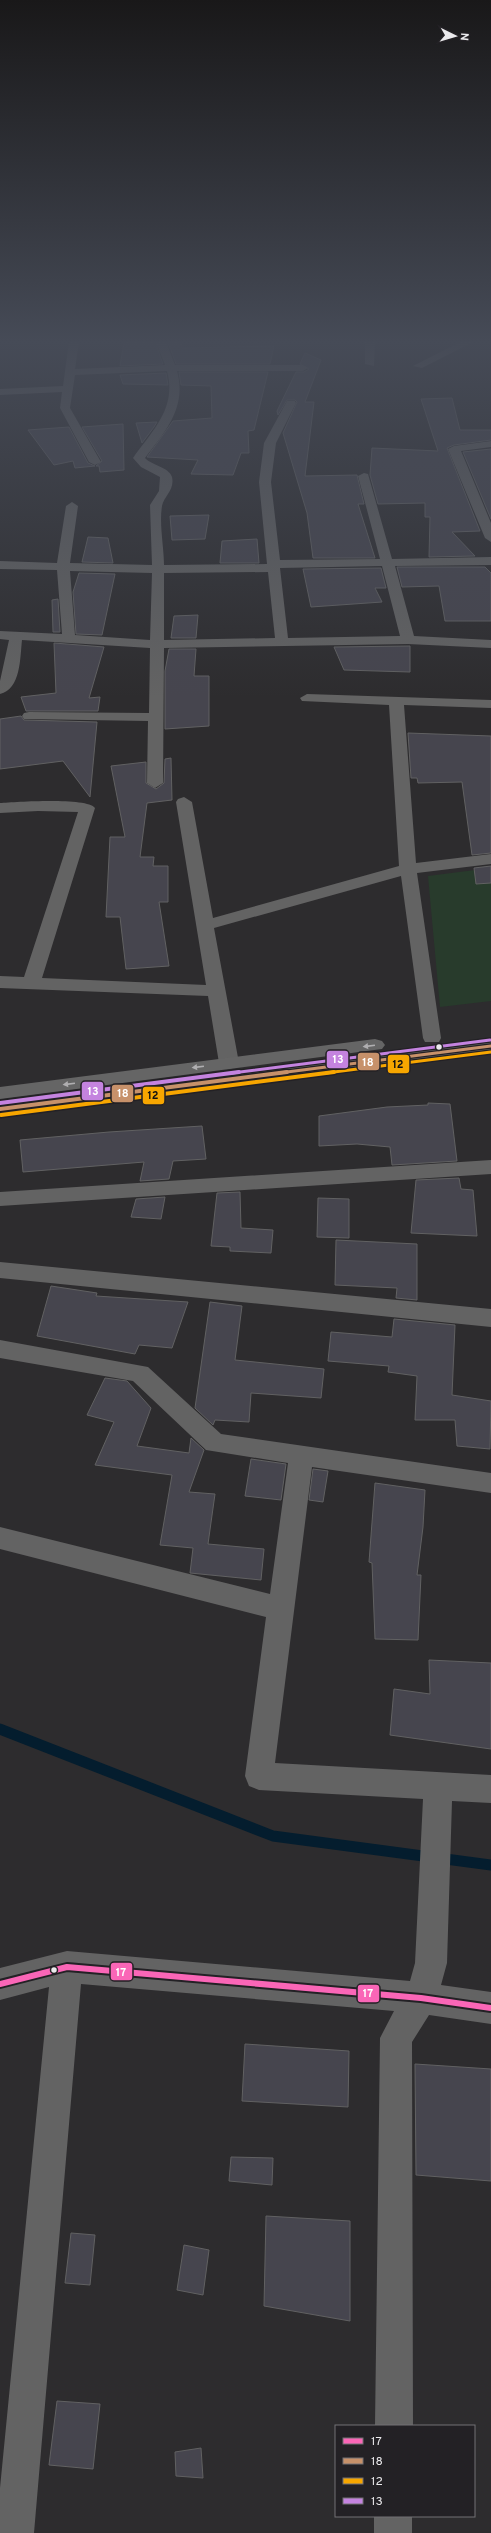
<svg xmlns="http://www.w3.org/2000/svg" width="491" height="2533" font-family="Overpass,sans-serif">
<rect width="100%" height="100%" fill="#2d2c2e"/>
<!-- green -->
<path fill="#283b2c" d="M491,868V1001L440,1007L428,876Z"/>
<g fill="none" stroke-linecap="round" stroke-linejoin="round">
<!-- stream -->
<path stroke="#041d2e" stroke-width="11" d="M0,1729L273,1836L491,1865"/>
</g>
<!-- building -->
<path fill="#46454e" stroke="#616162" d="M124,342H155L163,364L120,366Z
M168,342H181L182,348L274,346L270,364H176Z
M305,353L321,360L305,402H314L305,476L357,475L364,504H358L375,558H313L307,513L283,433L297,402L295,400H287L278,415L277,411L296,372H304L309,369L300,364Z
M179,372H268L254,430L248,431L249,453H241L233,475L191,474L198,460L147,457L173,421L212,418L211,386L181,385Z
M166,373L168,385L123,384L120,375Z
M452,398L460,430H491V440L454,445L447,448L480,531L452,532L475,556L429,557L430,517H425V503L378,504L370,475L372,448L438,451L421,399Z
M157,422L154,427L142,443L136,423Z
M123,424L124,470L100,472L99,466H96L102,461L82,427Z
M69,427L88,463L95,466L75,468L73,461L54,465L28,430Z
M491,449V519L463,452Z
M209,515L205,539L172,540L170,516Z
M88,537L108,538L113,563L82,562Z
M257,539L259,563H220L222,541Z
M397,567H485L491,573V621H445L439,586L402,587Z
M381,568L386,588H375L382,602L311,607L303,569Z
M79,573L115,574L102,635L76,634L73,592Z
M58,599L60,632H53L52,600Z
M198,615L196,638H171L174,616Z
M54,643L104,647L89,698L100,697L98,711H26L21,697L56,693Z
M410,646V672L344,670L334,647Z
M169,649H196L194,676H209V726L165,729V671Z
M21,716L24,720L97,722L90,797L63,761L0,769V719Z
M408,733L491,736V853L472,855L462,782L418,783L417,778H411Z
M171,758L172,800L147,803L140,857H154L153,866H168V902H159L169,966L126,969L120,917H106L110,837H125L111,766L146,762V783L156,789L164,783L165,759Z
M491,866V883L476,884L474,868Z
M428,1103L450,1104L457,1161L392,1165L390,1147L357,1144L319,1146V1116L387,1107L428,1105Z
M202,1126L206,1159L173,1161L169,1179L140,1181L144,1162L23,1172L20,1140L109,1132Z
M459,1178L461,1189L473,1190L477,1236L411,1233L416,1180Z
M240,1192L241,1228L273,1230L271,1253L230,1251V1247L211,1246L217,1193Z
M165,1197L161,1219L131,1217L136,1199Z
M318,1198L349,1199V1238L317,1237Z
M336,1240L417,1244V1300L396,1298L397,1288L335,1285Z
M51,1286L97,1293L96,1296L188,1302L172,1348L139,1345L135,1354L37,1336Z
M210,1302L242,1306L235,1360L324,1369L321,1398L251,1393L249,1422L215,1420L213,1425L195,1408Z
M394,1319L455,1325L452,1395L491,1401L490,1449L457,1446L455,1420H415L417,1376L388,1372L389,1366L328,1361L331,1332L392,1337Z
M105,1378L127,1381L151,1408L137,1446L189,1453L191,1438L204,1450L189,1492L215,1494L208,1544L264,1549L261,1580L190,1573L193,1548L160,1545L172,1475L95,1465L114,1422L87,1415Z
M251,1459L286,1464L281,1500L245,1496Z
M313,1469L328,1471L323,1502L309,1500Z
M375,1483L425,1490L423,1527L417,1575H421L418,1640L375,1639L372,1563L369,1562Z
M429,1660L491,1663V1749L390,1735L394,1689L430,1694Z
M245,2044L349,2051L348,2107L242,2101Z
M415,2064L491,2069V2181L416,2175Z
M231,2157L273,2158L272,2185L229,2181Z
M266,2216L350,2221V2321L264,2306Z
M71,2233L95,2235L90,2285L65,2283Z
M184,2245L209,2250L203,2295L177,2290Z
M57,2401L100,2404L93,2469L49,2465Z
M201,2448L203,2478L176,2476L175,2452Z"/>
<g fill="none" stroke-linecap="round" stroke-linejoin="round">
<!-- minor -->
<path fill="#636363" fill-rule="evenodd" d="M69,342H79L75,369L165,365L156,342H166L175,365H303L308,368L303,371H177C187,407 166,431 145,458C151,465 169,467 172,477C175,490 164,496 162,506C159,524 164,547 164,565L267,564L259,482L264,443L287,401H295L296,403L276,443L271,482L280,560L380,559L358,476L364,473L368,474L392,559L491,557V565L395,566L414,636L491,640V648L408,644L164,648L163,783L155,788L147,783L148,721L24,719L22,716L24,713L29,712L149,713L150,648L22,640C20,658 21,689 0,694V681L9,640L0,639V631L62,634L57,570L0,569V561L57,563L66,506L72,502L78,506L70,563L152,565L150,505L159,491L160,477L141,467L133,458C153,430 177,408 167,371L75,375L70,408L101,462L95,465L89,462L60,408L62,392L0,395V389L63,386ZM382,566L400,636L288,638L280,568ZM70,571L152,573L150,640L75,635ZM268,572L275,638L164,640V573Z
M365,342H375L374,366L365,364Z
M460,342H473L422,368L413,366Z
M491,441V447L461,451L491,523V542L485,538L448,449L454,446Z
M307,694L491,700V708L404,705L416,863L491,854V864L417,873L441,1038L439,1042H425L423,1038L401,876L214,928L239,1063L236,1067L229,1069L222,1067L219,1063L208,996L0,988V976L24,977L78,812L38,811L0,813V803C16,802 87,797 95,808L42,978L206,985L176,802L178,799L184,797L192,802L213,918L399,866L389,705L302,701L300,698Z
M491,1160V1174L0,1206V1192Z
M0,1262L491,1309V1327L0,1278Z
M0,1340L148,1367L221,1434L491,1473V1493L312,1467L275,1763L491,1775V1803L452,1801L447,1963L441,1985L491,1992V2024L429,2015L412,2042L413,2426H375L380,2038L394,2011L81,1984L34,2533H0V2488L49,1987L0,2000V1968L67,1951L410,1981L415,1963L423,1799L259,1790L249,1786L245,1776L266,1617L0,1549V1527L270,1594L288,1463L206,1450L133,1381L0,1358Z
M374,2516H412V2533H374Z"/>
<!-- secondary -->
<path fill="#656565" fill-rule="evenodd" d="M375,1039L382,1041L385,1045L382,1049L0,1099V1087Z
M491,1040V1052L0,1116V1102Z"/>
<!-- bus-1 casing -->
<g stroke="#232125" stroke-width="10">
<path id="bus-1" d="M0,1984L67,1967L421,1998L491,2008"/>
</g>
<!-- bus-2-far1 casing -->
<g stroke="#232125" stroke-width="5.5">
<path id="bus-2-far1" d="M279,1073L491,1046"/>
</g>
<!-- bus-2 casing -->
<g stroke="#232125" stroke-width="7">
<path id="bus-2" d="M0,1109L287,1072"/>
</g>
<!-- bus-3-far1 casing -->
<g stroke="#232125" stroke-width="5.5">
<path id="bus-3-far1" d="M326,1073L491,1052"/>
</g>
<!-- bus-3 casing -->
<g stroke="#232125" stroke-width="7">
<path id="bus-3" d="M1,1115L334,1072"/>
</g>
<!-- bus-4-far1 casing -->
<g stroke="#232125" stroke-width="5.5">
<path id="bus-4-far1" d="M232,1073L490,1040"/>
</g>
<!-- bus-4 casing -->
<g stroke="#232125" stroke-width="7">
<path id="bus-4" d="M0,1103L239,1072"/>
</g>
<!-- bus-1 -->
<use href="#bus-1" stroke="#fa66b7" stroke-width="6"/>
<!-- bus-2-far1 -->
<use href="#bus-2-far1" stroke="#c7916a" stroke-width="3"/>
<!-- bus-2 -->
<use href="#bus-2" stroke="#c7916a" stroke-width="4"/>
<!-- bus-3-far1 -->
<use href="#bus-3-far1" stroke="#f7a600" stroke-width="3"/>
<!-- bus-3 -->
<use href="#bus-3" stroke="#f7a600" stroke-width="4"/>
<!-- bus-4-far1 -->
<use href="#bus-4-far1" stroke="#c483df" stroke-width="3"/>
<!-- bus-4 -->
<use href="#bus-4" stroke="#c483df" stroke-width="4"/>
</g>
<!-- one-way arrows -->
<defs><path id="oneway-solid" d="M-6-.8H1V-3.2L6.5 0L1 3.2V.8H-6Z"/></defs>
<g fill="#afaeb0">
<use href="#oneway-solid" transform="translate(369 1046) rotate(173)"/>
<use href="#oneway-solid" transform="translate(198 1067) rotate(173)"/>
<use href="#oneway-solid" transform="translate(69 1084) rotate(173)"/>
</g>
<!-- sky -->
<linearGradient id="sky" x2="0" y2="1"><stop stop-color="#191819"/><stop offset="0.49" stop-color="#464b57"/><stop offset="1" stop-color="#464b57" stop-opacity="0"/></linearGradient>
<rect width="491" height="697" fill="url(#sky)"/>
<!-- markers -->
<g fill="#ebeaed" stroke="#232125" stroke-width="1.5">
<circle cx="439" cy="1047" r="3.5"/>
<circle cx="54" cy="1970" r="3.5"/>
</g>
<g stroke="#232125" stroke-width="1.5">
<rect x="326" y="1050" width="23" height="19" rx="4" fill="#c483df"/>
<rect x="357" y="1052" width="23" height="19" rx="4" fill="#c7916a"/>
<rect x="387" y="1054" width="23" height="20" rx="4" fill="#f7a600"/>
<rect x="81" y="1081" width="23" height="20" rx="4" fill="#c483df"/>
<rect x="111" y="1084" width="23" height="19" rx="4" fill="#c7916a"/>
<rect x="142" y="1086" width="23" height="19" rx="4" fill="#f7a600"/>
<rect x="110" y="1962" width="23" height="19" rx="4" fill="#fa66b7"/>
<rect x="357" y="1984" width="23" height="19" rx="4" fill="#fa66b7"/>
</g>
<g font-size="11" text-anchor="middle" font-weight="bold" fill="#fff">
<text x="338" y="1063">13</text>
<text x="368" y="1066">18</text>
<text x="93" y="1095">13</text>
<text x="123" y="1097">18</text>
<text x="121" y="1976">17</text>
<text x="368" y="1997">17</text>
</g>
<g font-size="11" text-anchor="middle" font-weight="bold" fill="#111">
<text x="398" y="1068">12</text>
<text x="153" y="1099">12</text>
</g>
<!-- legend -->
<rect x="335" y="2425" width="140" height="92" fill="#232125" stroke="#737175"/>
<rect x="343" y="2438" width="20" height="6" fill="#fa66b7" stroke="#737175"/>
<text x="371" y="2445" font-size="12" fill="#ebeaed">17</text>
<rect x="343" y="2458" width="20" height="6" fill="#c7916a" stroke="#737175"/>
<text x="371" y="2465" font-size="12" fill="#ebeaed">18</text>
<rect x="343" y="2478" width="20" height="6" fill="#f7a600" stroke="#737175"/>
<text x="371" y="2485" font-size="12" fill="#ebeaed">12</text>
<rect x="343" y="2498" width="20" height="6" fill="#c483df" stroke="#737175"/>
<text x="371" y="2505" font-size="12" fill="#ebeaed">13</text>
<!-- north arrow -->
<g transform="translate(455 36) rotate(95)" stroke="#232125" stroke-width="3" paint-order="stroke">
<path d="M0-3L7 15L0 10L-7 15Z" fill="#ebeaed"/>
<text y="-6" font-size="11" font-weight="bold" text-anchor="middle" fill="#ebeaed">N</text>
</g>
</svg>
